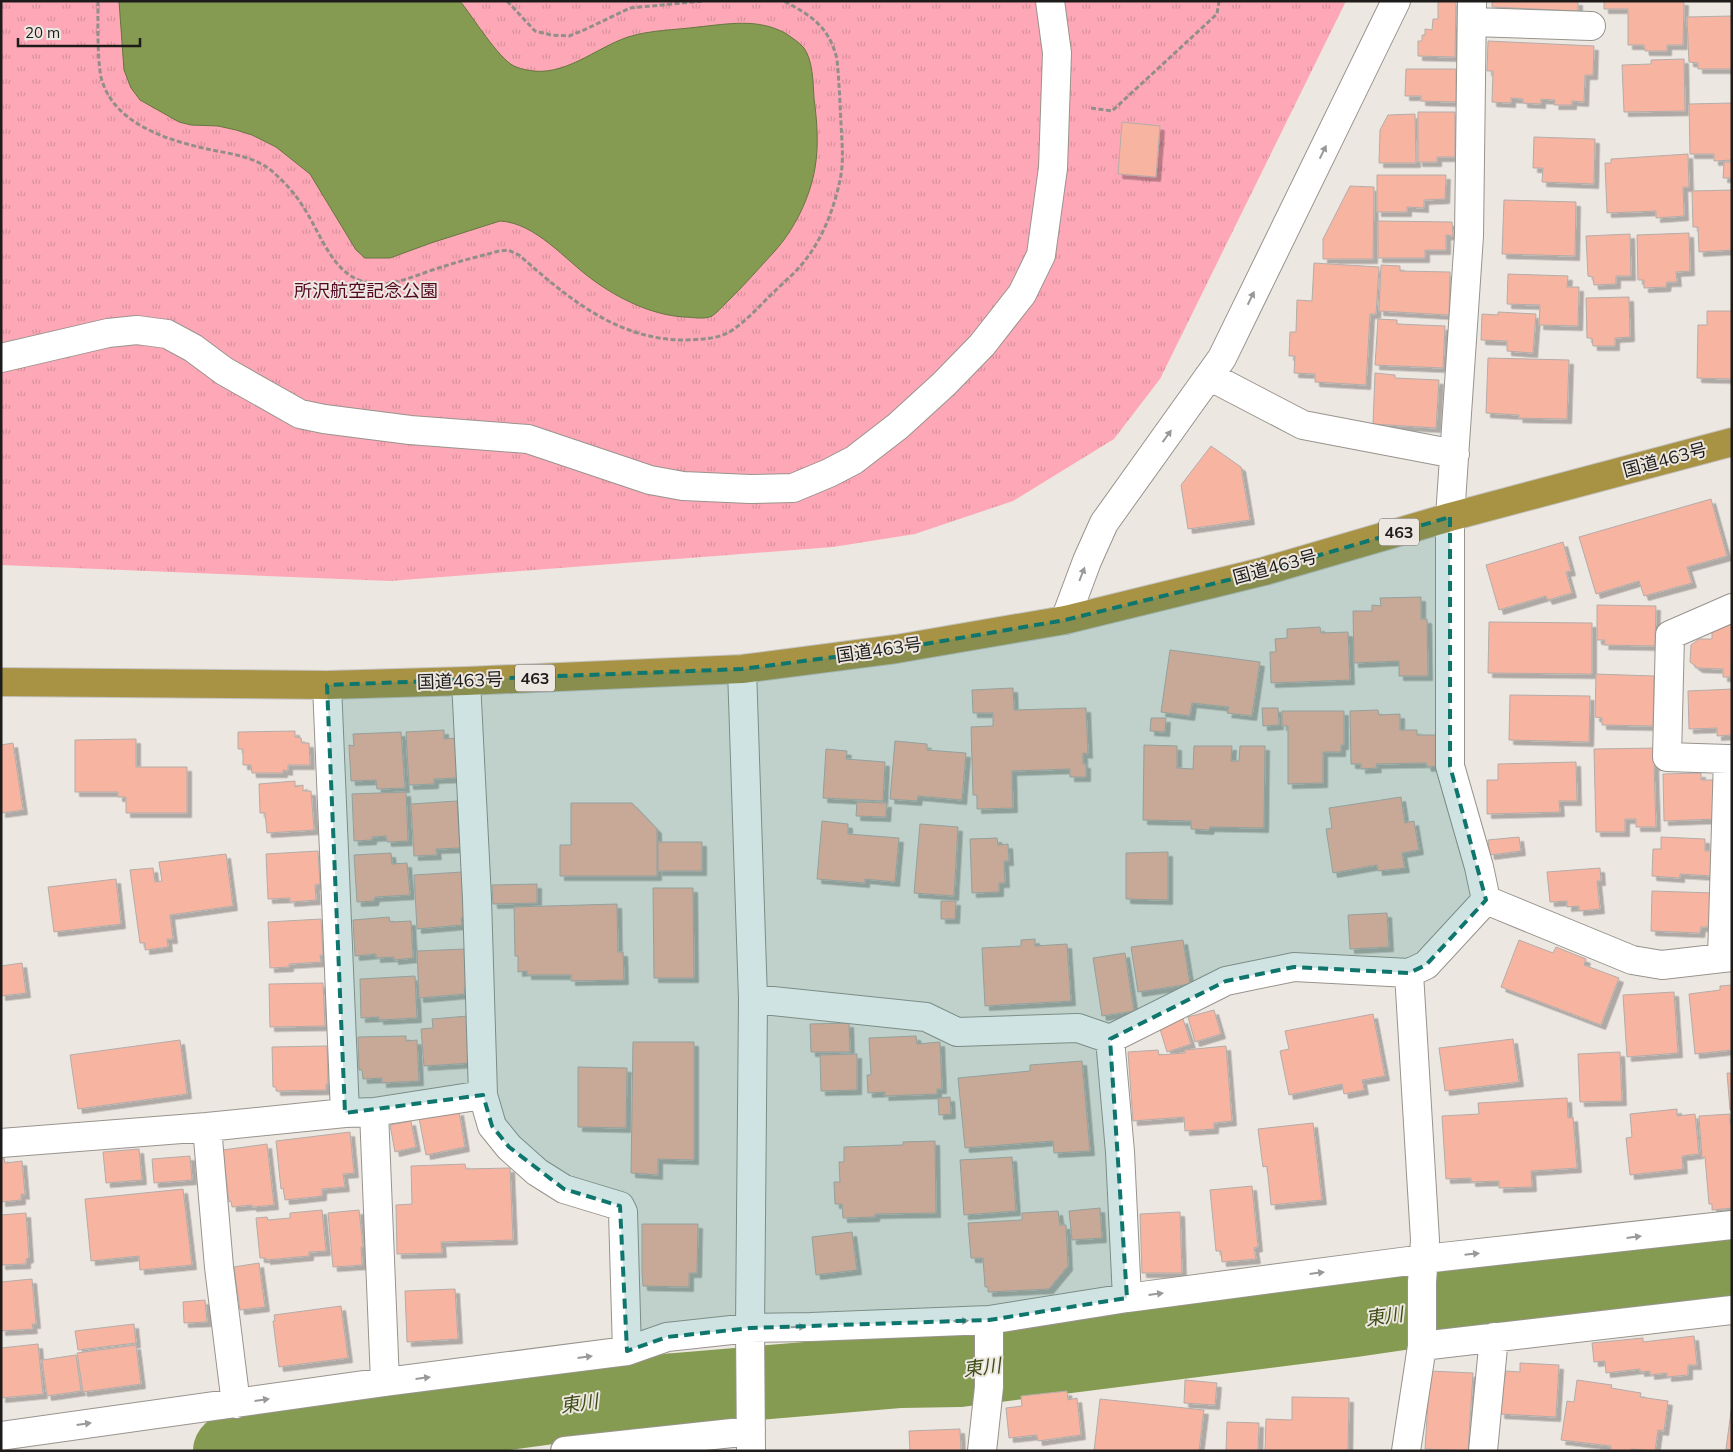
<svg xmlns="http://www.w3.org/2000/svg" width="1733" height="1452" font-family="Mulish,'Noto Sans JP',sans-serif">
<defs>
<pattern id="grass-tufts" width="24" height="20" patternUnits="userSpaceOnUse" patternTransform="scale(1.25)"><rect width="24" height="20" fill="#fea8b7"/><path d="M3 7l-1-3M5 7V3M7 7l1-3M15 17l-1-3M17 17v-4M19 17l1-3" fill="none" stroke="#d9909d"/></pattern>
<filter id="shadow"><feDropShadow dx="4.5" dy="4.5" stdDeviation="0" flood-color="#0004"/></filter>
</defs>
<rect width="100%" height="100%" fill="#ede7e1"/>
<!-- grass -->
<path fill="url(#grass-tufts)" d="M1,1H1346L1160,379L1114,439L1013,501L915,534L833,547L390,581L1,565Z"/>
<!-- water -->
<path fill="#859b51" stroke="#667540" d="M119,1H460C473,17 498,58 514,66C518,68 523,69 527,70C564,78 595,48 628,37C650,30 675,30 698,27C728,24 757,18 785,33C791,37 799,42 804,48C813,61 813,82 814,98C817,121 819,145 815,168C810,198 794,230 774,252C758,269 743,287 726,303C722,307 717,313 712,316C704,320 692,317 684,317C652,315 619,299 593,280C565,260 536,223 500,221L431,243L390,258H365L356,250L310,174L276,147L252,135L236,130L218,126L191,125L179,122L140,100L131,88L124,70Z"/>
<g fill="none" stroke-linecap="round" stroke-linejoin="round">
<!-- river -->
<path stroke="#859b51" stroke-width="74" d="M230,1451L675,1390L901,1371L959,1370L1354,1320L1732,1265"/>
</g>
<!-- building -->
<path fill="#f7b4a0" stroke="#b4aca9" filter="url(#shadow)" d="M1438,1H1456L1455,57L1418,56V41H1422V35H1425V29L1432,30L1433,19H1438Z
M1492,1H1578V11L1492,7Z
M1604,1H1684L1683,45H1667V51H1645L1644,45H1628V9H1604Z
M1732,16V69H1698V63L1689,62L1687,17Z
M1488,41L1594,46L1593,75H1585L1584,102L1572,101V105H1554L1555,100L1541,99V104L1523,103V99L1511,98V103L1492,102L1493,71H1487Z
M1684,59L1685,111L1624,112L1622,65L1651,64V60Z
M1406,69H1456V102L1421,101V96H1405Z
M1732,103V160L1714,161V154H1690L1689,104Z
M1418,112H1455V157H1437V162H1418Z
M1415,114L1416,163H1379L1380,130L1388,115Z
M1122,122L1160,126L1156,177L1118,174Z
M1534,137L1595,139L1594,184L1542,182L1543,168H1533Z
M1688,154L1689,187H1683L1684,216L1656,218V211L1607,213L1605,163H1611V159Z
M1724,162H1732V178H1723Z
M1377,175H1446L1445,199L1424,200V208L1407,207V212H1377Z
M1350,186L1374,187L1373,259H1323V239Z
M1732,190V250L1699,252L1698,227H1693L1692,191Z
M1504,200L1576,202L1575,256L1502,254Z
M1378,221L1452,222L1453,236L1446,235V250H1425V258H1378Z
M1689,233L1690,271L1676,272L1677,282H1667L1666,287L1644,288V280H1638L1637,235Z
M1630,234L1631,276H1616V284L1594,285L1593,277L1588,276L1586,236Z
M1314,263L1379,267L1376,314H1370L1366,385L1315,382V374L1294,373L1295,356H1289L1290,332H1296L1297,300L1312,301Z
M1381,265L1400,266V271L1450,272L1449,315L1379,311Z
M1508,274L1568,276L1567,287H1579L1578,326L1539,325L1540,305L1507,304Z
M1629,297L1630,337L1615,338V346H1593L1592,338H1587L1586,298Z
M1707,311H1732V379L1697,378L1698,325H1707Z
M1498,312L1536,314L1533,353L1507,351V341L1481,340L1482,314L1498,315Z
M1378,319L1397,320V324L1445,326L1443,368L1375,365Z
M1488,358L1569,360L1567,419L1518,418L1519,415L1486,413Z
M1375,373L1395,375V378L1439,380L1436,428L1373,424Z
M1211,446L1241,467L1250,520L1188,529L1181,485Z
M1711,499L1727,556L1687,567L1692,583L1644,596L1639,581L1596,594L1579,537Z
M1563,542L1571,571L1566,572L1572,593L1548,600L1546,596L1499,610L1486,565Z
M1421,597V619H1427L1428,676H1399V661L1354,663L1353,611H1372V605L1381,606L1380,598Z
M1597,605L1656,606L1655,646L1604,645L1605,640H1597Z
M1489,622L1592,623V674L1488,673Z
M1732,622L1731,677H1723V669L1698,668L1690,662L1691,645L1699,639H1712V630Z
M1320,627L1321,633L1348,632L1350,680L1271,683L1270,652H1276L1275,639L1287,638V629Z
M1170,650L1260,662L1252,716L1227,713L1229,707L1192,703L1190,716L1161,712Z
M1596,674L1654,676L1653,726L1602,725V718L1595,717Z
M1013,688L1014,710L1086,708L1088,754L1083,753V764H1086V777H1070V769L1012,771L1013,808L977,809V795H973L971,727L993,726V713H973L972,690Z
M1732,689V735L1717,736V728L1689,729L1688,691Z
M1510,695L1590,696L1589,742L1509,740Z
M1262,708H1278L1279,725L1263,726Z
M1378,710L1379,715L1400,714V730H1417V735H1437V766L1427,767L1426,763L1376,764L1377,768L1361,769V764H1351L1350,711Z
M1282,711H1344V745H1341V752H1323V783L1288,784V726H1282Z
M1151,718H1166L1165,732L1150,731Z
M444,730V739L455,738L457,778L434,779V784L409,785L406,732Z
M295,731V737L301,738L302,743H309L310,765H288V771L283,770V773H252L251,765H243V749H238V732Z
M401,732L405,788L377,789L376,780L351,781L349,745L354,746L353,734Z
M136,739V767H187V813H126V797H118V792H75V740Z
M895,741L927,744V750L966,753L962,800L918,796L917,801L890,799Z
M13,743L23,810L1,813V745Z
M1144,745L1177,746V768L1193,769L1194,746H1232L1231,761H1239L1240,746H1265L1264,828L1210,827L1209,830L1191,829V821L1143,820Z
M1660,748L1661,765L1654,766L1656,827H1636V819H1625V832H1596L1594,749Z
M826,749L847,751L846,759L885,762L883,801L823,798Z
M1576,762L1577,801H1559L1560,812L1487,814V780H1498V764Z
M1701,773V780H1714L1715,819L1664,821L1663,774Z
M295,781V787L303,785V791H311L314,830L267,833L265,813H260L259,784Z
M406,792L408,841L387,842L386,836L372,837V840L354,841L352,794Z
M1401,797L1405,823L1414,821L1419,850L1402,853L1405,868L1378,871L1377,865L1333,873L1326,829L1332,828L1329,808Z
M457,801L460,848L436,849L437,855L414,856L411,804Z
M857,802L887,803L886,817L856,816Z
M571,803H632L657,829V876H560V845H571Z
M822,821L848,824V834L899,838L895,882L865,879V883L817,879Z
M920,824L958,827L954,896L914,893Z
M1519,837L1521,851L1490,855L1488,840Z
M1661,837L1705,839V851H1715L1714,876L1680,874V878L1652,876L1653,849H1661Z
M997,838L998,845L1008,844L1009,861H1004L1005,883H999V892L972,893L970,839Z
M658,842H702V871H658Z
M318,851L320,884L315,885L316,900L290,902V898L268,899L266,854Z
M1168,852V900L1126,899V853Z
M391,853L392,864L407,863L410,895L375,897L374,901L357,902L354,855Z
M226,854L233,906L170,915L173,939H167L168,947L145,950V943H140L130,870L153,868L155,882L162,881L159,862Z
M1600,868L1601,881H1597L1600,909L1579,911V906L1567,907V901L1550,902L1547,872Z
M462,872L465,918H461L462,925L417,929L414,875Z
M116,879L121,924L54,932L48,887Z
M537,884V903L493,904L492,885Z
M653,888H693L694,978H654Z
M1652,891L1714,893L1712,927H1701L1700,933L1651,931Z
M941,901H956L955,919H941Z
M617,904L618,952H623L624,980L571,981V975H527V971L518,972V956H515L514,907Z
M1387,913L1389,947L1350,949L1348,915Z
M389,917L390,922L411,921L413,958L394,960V957L376,958V954L355,956L353,920Z
M321,919L323,955H320L321,962L289,964V967L270,968L268,922Z
M1035,939V946L1067,944L1071,1001L985,1006L982,948L1021,946V940Z
M1183,940L1190,984L1138,992L1131,947Z
M1519,940L1553,953L1556,947L1586,959L1584,965L1619,978L1601,1025L1501,987Z
M465,949L467,988H464L465,994L419,998L417,951Z
M1125,953L1134,1011L1102,1016L1093,958Z
M22,963L26,993L1,996V966Z
M415,976L417,1018L379,1020V1017L361,1018L360,979Z
M323,983L325,1026L270,1027L269,984Z
M1732,985V1050L1695,1054L1689,994L1720,990V986Z
M1674,992L1678,1053L1627,1057L1623,995Z
M1214,1010L1221,1034L1195,1042L1188,1017Z
M1373,1014L1385,1076L1362,1080L1364,1090L1344,1094L1342,1084L1289,1095L1280,1051L1289,1049L1285,1031Z
M468,1016L472,1063L424,1066L421,1029L433,1028L432,1019Z
M1183,1019L1191,1044L1167,1052L1159,1026Z
M849,1023L850,1052H811L810,1024Z
M406,1036V1041L417,1040L419,1081L382,1083V1078L363,1079L362,1070H359L358,1037Z
M916,1036L917,1044L940,1042L942,1089H937V1094L884,1096L885,1092L868,1093L867,1075H871L869,1038Z
M1513,1039L1519,1082L1445,1091L1439,1048Z
M180,1040L187,1094L78,1109L70,1055Z
M633,1042H694V1160L658,1159V1175L631,1173Z
M327,1046L328,1084H326V1090L276,1091V1087H273L272,1047Z
M1226,1046L1232,1121L1214,1123V1129L1185,1131L1184,1117L1133,1121L1128,1052L1158,1050L1159,1055L1185,1053V1050Z
M1620,1052L1622,1101L1580,1102L1578,1054Z
M857,1054V1090L821,1091L820,1055Z
M1082,1061L1090,1151L1054,1153L1053,1141L965,1148L958,1078L1030,1071V1065Z
M578,1067L627,1068L626,1128L578,1127Z
M1727,1073H1732V1110H1730Z
M950,1097L951,1114L939,1115L938,1098Z
M1567,1098L1568,1118L1573,1117L1577,1168L1531,1171L1532,1187L1499,1188V1181L1471,1182V1178L1446,1179L1442,1116L1479,1114L1478,1103Z
M1677,1109V1116L1695,1114L1699,1154L1682,1156L1683,1169L1630,1175L1626,1138L1632,1137L1630,1114Z
M459,1111L465,1147L426,1155L419,1118Z
M1730,1114V1124H1732V1208L1712,1210V1204H1709L1705,1157L1702,1158L1699,1116Z
M411,1121L416,1147L395,1152L390,1125Z
M1313,1123L1322,1200L1271,1205L1267,1166L1263,1167L1258,1129Z
M350,1132L354,1173L343,1174L345,1187L322,1189V1196L285,1200L283,1188L281,1189L276,1141Z
M935,1141L936,1213L875,1214V1217L843,1218L842,1204H835L834,1182H840L839,1162H844V1147L903,1145V1142Z
M267,1144L274,1205L252,1207V1205L232,1207L231,1201L229,1202L223,1150Z
M139,1149L142,1180L106,1183L103,1152Z
M190,1156L192,1180L154,1183L152,1159Z
M1012,1157L1016,1211L964,1215L960,1160Z
M1,1158H4L5,1163L22,1161L25,1195L21,1194V1200L1,1202Z
M465,1164L466,1169L510,1168L513,1240L441,1242L442,1253L397,1254L396,1205L412,1204L411,1166Z
M1252,1186L1258,1247L1254,1248L1256,1259L1222,1262L1221,1251H1216L1210,1190Z
M183,1189L192,1265L140,1270L139,1256L91,1261L85,1199Z
M1100,1208L1102,1238L1072,1240L1069,1211Z
M322,1210L326,1251L309,1252V1256L266,1260V1258H260L256,1218L267,1217L268,1220L290,1218V1213Z
M359,1210L363,1247H361L362,1265L333,1267L328,1213Z
M1058,1211L1060,1225H1066L1068,1266L1049,1289L988,1292V1287H985L983,1258H971L968,1223L1022,1220V1213Z
M1180,1212L1182,1273H1142L1140,1214Z
M26,1213L29,1258L26,1259V1264L1,1265V1215Z
M642,1224H698L697,1273H689V1287L643,1286L642,1272Z
M852,1232L857,1270L816,1275L812,1237Z
M259,1263L265,1307L240,1310L234,1267Z
M32,1279L36,1324H32L33,1329L1,1331V1282Z
M455,1289L458,1339L407,1342L405,1291Z
M205,1300L207,1322L184,1323L183,1302Z
M341,1306L348,1358L279,1367L273,1321H275L274,1315Z
M134,1324L136,1343L78,1350L75,1331Z
M1694,1336L1697,1365H1688V1375L1667,1377V1373L1650,1375V1371L1640,1372V1369L1606,1373L1605,1361L1594,1362L1592,1343L1643,1338V1342Z
M38,1344L43,1394L1,1398V1348Z
M136,1345L141,1384L83,1392L77,1353Z
M76,1355L81,1391L47,1396L42,1360Z
M1520,1363L1559,1365L1556,1417L1500,1414L1502,1376L1505,1377L1506,1371L1520,1372Z
M1430,1371L1473,1373L1468,1451L1425,1449Z
M1185,1380L1217,1383L1215,1405L1184,1403Z
M1577,1380L1612,1385L1611,1388L1641,1393L1640,1397L1668,1401L1664,1431L1658,1430L1655,1451L1631,1449V1451H1611V1446L1561,1440L1567,1401L1574,1402Z
M1067,1391L1068,1400L1077,1398L1081,1435L1038,1441L1037,1435L1009,1438L1006,1408L1022,1406L1021,1396Z
M1292,1397L1349,1398L1348,1451H1265L1266,1419L1292,1420Z
M1100,1399L1204,1410L1199,1451H1094Z
M1732,1404V1450L1726,1449Z
M1227,1422L1259,1423L1258,1451H1226Z
M960,1429L961,1451H910L909,1431Z"/>
<g fill="none" stroke-linecap="round" stroke-linejoin="round">
<!-- minor casing -->
<g stroke="#98938d" stroke-width="30">
<path id="minor" d="M1472,22L1591,26
M1,358L108,333L137,330L167,334L193,348L224,371L300,414L324,419L410,430L528,439L650,480L683,486L750,489L793,488L829,473L854,460L898,426L944,384L982,345L1022,294L1041,255L1053,168L1057,53L1050,1
M1209,376L1303,425L1455,454
M1065,620L1087,561L1104,523L1222,358L1396,1
M742,669L753,999L750,1328L751,1451
M466,681L477,899L483,1095L492,1126L509,1147L537,1172L564,1189L620,1206L623,1212L627,1351
M327,685L345,1113
M1486,900L1632,960L1662,965L1732,957
M1722,958L1728,759L1667,757L1670,635L1732,608
M753,999L926,1017L957,1032L1078,1028L1110,1039
M374,1112L385,1382
M207,1127L219,1267L236,1404
M1,1143L207,1127L345,1113L374,1112L483,1095
M1127,1298L1120,1152L1110,1039L1226,981L1294,967L1409,973
M1422,1346L1732,1310
M1,1436L385,1382L627,1351L667,1337L750,1328L811,1327L989,1320L1127,1298L1424,1259L1732,1225
M565,1451L751,1431
M982,1451L989,1387V1320
M1406,1451L1422,1346V1282L1425,1240L1409,973L1426,965L1486,900L1479,867L1450,766V517L1469,236L1472,1
M1483,1451L1494,1337"/>
</g>
<!-- highway casing -->
<g stroke="#c4c4c3" stroke-width="30">
<path id="highway" d="M1,682L327,685L466,681L742,669L896,649L1065,620L1265,571L1450,517L1732,442"/>
</g>
<!-- path -->
<path stroke="#928e8a" stroke-width="3" stroke-dasharray="5 2.5" stroke-linecap="butt" d="M98,1C98,23 97,56 101,77C113,125 170,141 212,150C232,154 255,157 272,171C283,181 294,192 302,205C319,229 330,270 361,281C388,291 419,273 445,266C463,260 481,256 499,251L508,250L519,255C568,298 618,341 687,340C703,339 718,339 731,331C748,320 762,303 776,290C785,281 795,273 803,263C822,240 834,209 840,180C844,162 842,143 841,124C840,102 839,81 837,59C829,27 812,16 784,1
M507,1L535,31L551,35L569,36L584,30L630,8L704,1
M1091,108L1112,111L1217,14L1219,1"/>
<!-- minor -->
<use href="#minor" stroke="#fff" stroke-width="28"/>
<!-- highway -->
<use href="#highway" stroke="#a89345" stroke-width="28"/>
</g>
<!-- one-way arrows -->
<defs><path id="oneway-solid" d="M-6-.8H1V-3.2L6.5 0L1 3.2V.8H-6Z" transform="scale(1.25)"/></defs>
<g fill="#9a9998">
<use href="#oneway-solid" transform="translate(1323 152) rotate(-64)"/>
<use href="#oneway-solid" transform="translate(1251 298) rotate(-64)"/>
<use href="#oneway-solid" transform="translate(1167 436) rotate(-54)"/>
<use href="#oneway-solid" transform="translate(1082 574) rotate(-69)"/>
<use href="#oneway-solid" transform="translate(1634 1237) rotate(-7)"/>
<use href="#oneway-solid" transform="translate(1472 1254) rotate(-6)"/>
<use href="#oneway-solid" transform="translate(1317 1273) rotate(-7)"/>
<use href="#oneway-solid" transform="translate(1156 1294) rotate(-7)"/>
<use href="#oneway-solid" transform="translate(961 1321) rotate(-2)"/>
<use href="#oneway-solid" transform="translate(798 1327) rotate(-1)"/>
<use href="#oneway-solid" transform="translate(585 1357) rotate(-7)"/>
<use href="#oneway-solid" transform="translate(423 1378) rotate(-7)"/>
<use href="#oneway-solid" transform="translate(262 1400) rotate(-8)"/>
<use href="#oneway-solid" transform="translate(84 1424) rotate(-8)"/>
</g>
<!-- marked area -->
<path fill="#0f766e" fill-opacity="0.2" stroke="#0f766e" stroke-width="4" stroke-dasharray="10 6" stroke-linejoin="round" d="M1450,517V766L1486,900L1426,965L1409,973L1294,967L1226,981L1110,1039L1127,1298L989,1320L750,1328L667,1337L627,1351L620,1206L564,1189L509,1147L492,1126L483,1095L345,1113L327,685L742,669L896,649L1065,620L1265,571Z"/>
<g text-anchor="middle" stroke-width="4" stroke-linejoin="round" paint-order="stroke">
<!-- shield labels -->
<g fill="#ede7e1" stroke="#5c5956" stroke-width="1">
<rect x="1379" y="518.5" width="40" height="27" rx="4"/>
<rect x="515" y="664.5" width="40" height="27" rx="4"/>
</g>
<g font-size="16" font-weight="bold" fill="#1e1c1a">
<text x="1399" y="538">463</text>
<text x="535" y="684">463</text>
</g>
<!-- park labels -->
<g font-size="18" fill="#540721" stroke="#ede7e1">
<text x="366" y="297">所沢航空記念公園</text>
</g>
<!-- street labels -->
<g font-size="18" fill="#1e1c1a" stroke="#ede7e1">
<text transform="translate(1665 460) rotate(-15)" y="6">国道463号</text>
<text transform="translate(1275 567) rotate(-15)" y="6">国道463号</text>
<text transform="translate(879 650) rotate(-8)" y="6">国道463号</text>
<text transform="translate(460 681) rotate(-2)" y="6">国道463号</text>
</g>
<!-- water labels -->
<g font-size="19" font-style="italic" fill="#3d4c15" stroke="#ede7e1">
<text transform="translate(1384 1316) rotate(-8)" y="7">東川</text>
<text transform="translate(982 1367) rotate(-7)" y="7">東川</text>
<text transform="translate(579 1403) rotate(-8)" y="7">東川</text>
</g>
</g>
<!-- border -->
<rect width="1733" height="1452" fill="none" stroke="#1e1c1a" stroke-width="5"/>
<!-- scale -->
<path d="M18 38v8h122v-8" fill="none" stroke="#1e1c1a" stroke-width="2.5"/>
<text x="25" y="38" font-size="15" fill="#1e1c1a" stroke="#ede7e1" stroke-width="4" paint-order="stroke">20 m</text>
</svg>
